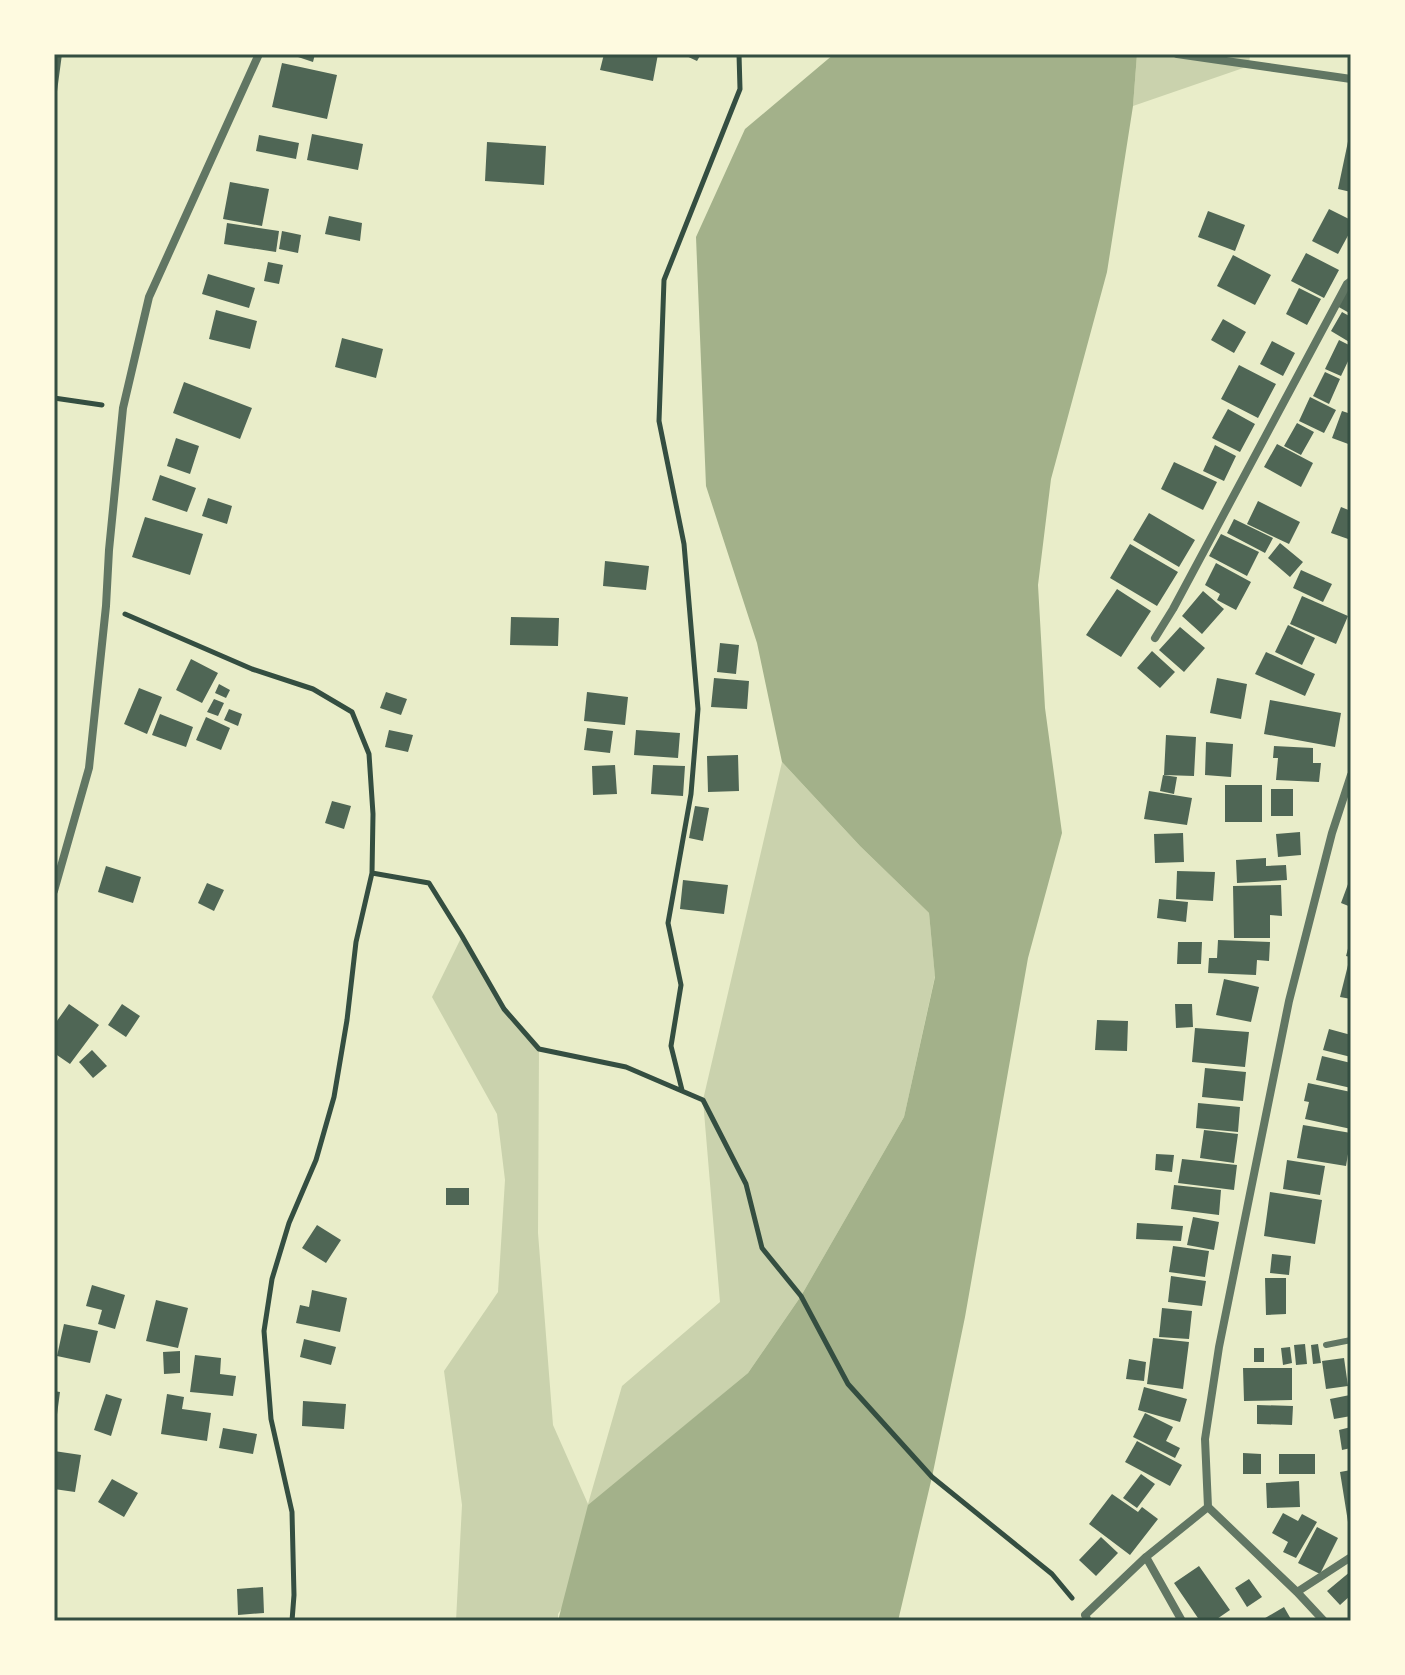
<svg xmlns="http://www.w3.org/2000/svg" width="1405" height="1675" font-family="'Public Sans',sans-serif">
<rect width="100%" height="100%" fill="#e9edc9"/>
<!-- green -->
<path fill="#cad2ad" d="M1137,54H1250L1249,66L1133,106Z
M782,762L860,846L929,913L935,976L904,1117L801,1296L748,1373L676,1433L558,1614V1621H456L462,1505L444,1371L498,1292L505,1180L497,1114L432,997L462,936L504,1009L539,1049L538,1233L553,1425L588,1504L622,1386L720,1302L703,1100Z"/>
<!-- water -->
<path fill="#a3b18a" d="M834,54H1137L1133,106L1107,272L1051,479L1038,585L1045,708L1062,833L1028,958L965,1317L932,1477L898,1621H558L588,1505L748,1373L801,1296L904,1117L935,977L929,913L860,846L782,762L757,643L706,486L696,237L745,129Z"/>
<!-- building -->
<path fill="#4f6655" d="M54,54H62L56,99H54Z
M289,54H315L313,62Z
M604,54H658L653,81L600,70Z
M682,54H701L697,61Z
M282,63L337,75L327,119L272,107Z
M1350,132H1351V192L1338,189Z
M312,134L363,144L358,170L307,160Z
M259,135L299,143L296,159L256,151Z
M487,142L546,146L544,185L485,181Z
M230,182L269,189L262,226L223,219Z
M1329,209L1351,220V230L1338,254L1312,241Z
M1208,211L1245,225L1235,251L1198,237Z
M329,216L362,223L360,241L325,234Z
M227,223L279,231L276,252L224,244Z
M282,231L301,235L298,253L279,249Z
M1306,253L1339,270L1324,298L1291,281Z
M1233,255L1271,275L1255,305L1217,286Z
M268,262L283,265L279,284L264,281Z
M208,274L255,288L249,308L202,294Z
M1351,283V314L1337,306Z
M1299,288L1321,299L1307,325L1286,314Z
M216,310L257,321L250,349L209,339Z
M1342,312L1351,317V343L1331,331Z
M1223,319L1246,332L1234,353L1211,340Z
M342,338L383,349L376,378L335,367Z
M1339,340L1351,346V355L1341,376L1325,369Z
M1272,341L1295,353L1283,376L1260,364Z
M1239,365L1276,384L1258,418L1221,399Z
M1325,372L1340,379L1329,404L1313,396Z
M184,382L252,408L240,439L173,413Z
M1310,397L1336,410L1324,433L1299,421Z
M1228,409L1255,424L1240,452L1212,438Z
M1342,411L1351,414V445L1332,438Z
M1297,423L1314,432L1301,455L1284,446Z
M176,438L199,446L190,474L167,466Z
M1277,444L1313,463L1301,487L1264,467Z
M1215,445L1236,456L1224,481L1203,471Z
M1174,462L1217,482L1203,510L1161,489Z
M160,475L196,488L187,512L152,500Z
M208,498L232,506L227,524L202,516Z
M1258,501L1300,522L1289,544L1247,524Z
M1341,507L1351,511V540L1331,533Z
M1149,513L1195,540L1179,567L1133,540Z
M145,517L203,534L190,575L132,557Z
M1234,519L1273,538L1265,553L1227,533Z
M1221,534L1259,552L1247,576L1209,556Z
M1280,543L1303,562L1290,577L1268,558Z
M1130,544L1178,572L1157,606L1110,578Z
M605,561L649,566L646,590L603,586Z
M1216,563L1251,582L1236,610L1217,600L1220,594L1205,585Z
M1301,570L1332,584L1323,602L1293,588Z
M1117,589L1151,611L1121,657L1086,635Z
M1203,591L1224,609L1202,634L1182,616Z
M1302,596L1348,616L1336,644L1290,624Z
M511,617L559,618L558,646L510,645Z
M1288,625L1315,638L1302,665L1275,652Z
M1180,627L1205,648L1184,672L1159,650Z
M720,643L739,645L736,674L717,672Z
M1152,651L1175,672L1160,688L1137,668Z
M1266,652L1315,674L1305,696L1255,674Z
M191,659L218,673L202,703L176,690Z
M714,678L749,681L747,709L711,707Z
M1217,678L1247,684L1241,719L1210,713Z
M219,684L230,690L226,698L215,693Z
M139,688L162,697L147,734L124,724Z
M386,692L407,699L401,715L380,708Z
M587,692L628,697L625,725L584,721Z
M214,699L224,703L218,716L207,712Z
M1270,700L1341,713L1335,747L1264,734Z
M229,709L242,714L238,726L224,720Z
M160,714L193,727L186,747L152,735Z
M206,717L230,728L221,750L196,740Z
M587,728L613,731L610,753L584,750Z
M389,730L413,735L408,752L385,747Z
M636,730L680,733L678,758L634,755Z
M1166,735L1196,737L1194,776L1164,775Z
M1206,742L1233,744L1231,777L1205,775Z
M1274,746L1313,748V763H1321L1319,782L1276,780L1278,758H1273Z
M738,755L739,791L708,792L707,756Z
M615,765L617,794L593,795L592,766Z
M653,765L685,766L683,796L651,794Z
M1163,775L1177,777L1174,794L1160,791Z
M1225,785H1262V822H1225Z
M1271,789H1293V816H1271Z
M1149,791L1192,798L1187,825L1144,819Z
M332,801L351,806L344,829L325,823Z
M695,806L709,808L703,841L689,838Z
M1300,832L1301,855L1278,857L1276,834Z
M1183,833L1184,862L1155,863L1154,834Z
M1266,858V866L1286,865L1287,880L1237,883L1236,860Z
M106,866L141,877L133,903L98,892Z
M1177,871L1215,872L1213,901L1176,899Z
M1351,876V907L1341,903Z
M683,880L728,885L724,914L680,909Z
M207,883L224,890L214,911L198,903Z
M1281,885L1282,916L1270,915V938H1234L1233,886Z
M1159,899L1188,902L1186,922L1157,918Z
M1218,940L1270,942L1269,961L1257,960L1256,975L1208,973L1209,958H1217Z
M1350,941H1351V999L1340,997L1350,957L1346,956Z
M1178,942H1202L1201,964H1177Z
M1224,979L1259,987L1251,1022L1216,1015Z
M69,1004L99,1025L70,1064L54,1053V1025Z
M122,1004L140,1016L126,1037L108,1025Z
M1175,1004H1192L1193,1027L1176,1028Z
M1097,1020L1128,1021L1127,1051L1095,1050Z
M1195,1028L1249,1032L1245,1067L1192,1062Z
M1329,1029L1351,1035V1057L1323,1050Z
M92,1050L107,1066L93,1078L79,1062Z
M1322,1056L1351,1063V1088L1316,1080Z
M1205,1068L1246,1072L1243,1101L1202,1097Z
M1308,1083L1351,1092V1129L1305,1119L1309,1102L1304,1101Z
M1198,1103L1240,1107L1238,1132L1196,1128Z
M1303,1125L1351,1133V1149L1349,1148L1346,1166L1297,1158Z
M1204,1130L1238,1134L1234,1163L1200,1158Z
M1156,1154L1174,1155L1172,1172L1155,1170Z
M1182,1159L1237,1165L1234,1190L1178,1183Z
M1287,1160L1325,1166L1320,1195L1283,1189Z
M1174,1185L1221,1190L1219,1215L1171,1209Z
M446,1188H469V1205H446Z
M1270,1192L1322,1200L1315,1244L1264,1236Z
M1193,1217L1219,1222L1214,1250L1187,1245Z
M1137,1223L1183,1226L1181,1241L1136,1239Z
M317,1225L341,1240L326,1263L302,1248Z
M1173,1246L1209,1251L1205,1277L1169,1272Z
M1272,1254L1291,1256L1289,1275L1270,1273Z
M1171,1276L1206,1281L1202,1306L1168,1302Z
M1265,1278H1286V1314L1266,1315Z
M92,1285L125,1295L115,1329L98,1324L102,1310L86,1306Z
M312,1290L347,1298L340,1332L296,1323L300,1305L309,1307Z
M156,1300L188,1308L178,1348L146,1341Z
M1162,1308L1192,1311L1189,1339L1159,1337Z
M64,1324L98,1331L90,1363L57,1356Z
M1153,1338L1189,1342L1183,1389L1147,1384Z
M304,1339L336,1347L331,1365L300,1357Z
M1305,1344L1307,1364L1296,1365L1294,1345Z
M1318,1344L1321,1363L1313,1364L1311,1345Z
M1290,1347L1292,1363L1283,1365L1281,1348Z
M1254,1348H1264V1362H1254Z
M180,1351V1373L164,1374L163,1352Z
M195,1355L221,1358L220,1374L236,1376L233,1396L190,1392Z
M1344,1358L1348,1386L1326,1389L1322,1361Z
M1129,1359L1146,1362L1144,1381L1126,1379Z
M1243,1368H1292V1400L1244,1401Z
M1144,1387L1187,1399L1180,1422L1138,1410Z
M54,1391L60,1392L56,1422L54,1421Z
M106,1394L122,1399L111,1436L94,1430Z
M167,1394L184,1397L182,1409L211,1413L207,1441L161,1434Z
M1350,1395L1351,1416L1334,1419L1330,1399Z
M303,1401L346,1404L344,1429L302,1426Z
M1257,1405L1293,1406L1292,1425L1257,1424Z
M1145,1413L1173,1427L1166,1441L1180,1448L1175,1458L1133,1437Z
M1351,1427V1448L1342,1450L1339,1430Z
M223,1428L257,1434L253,1454L219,1448Z
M1137,1441L1182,1465L1170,1486L1125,1462Z
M54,1451L81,1455L75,1492L54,1489Z
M1243,1453L1261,1454V1474H1243Z
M1279,1454H1315V1474H1279Z
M1351,1470V1521L1348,1522L1340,1472Z
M1141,1474L1155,1484L1137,1508L1123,1498Z
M112,1479L138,1493L124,1517L98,1502Z
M1299,1481L1300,1507L1267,1508L1266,1483Z
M1112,1494L1138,1512L1142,1507L1158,1519L1130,1555L1089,1524Z
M1283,1513L1298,1521L1302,1514L1317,1522L1296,1558L1283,1552L1288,1542L1272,1533Z
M1317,1527L1338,1538L1320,1574L1298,1563Z
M1101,1537L1118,1553L1096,1576L1079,1560Z
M1199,1566L1230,1610L1214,1621H1200L1174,1583Z
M1351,1571V1595L1340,1605L1327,1591Z
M1249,1579L1262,1597L1247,1607L1235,1588Z
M263,1587L264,1613L238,1615L237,1589Z
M1284,1607L1292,1621H1260Z"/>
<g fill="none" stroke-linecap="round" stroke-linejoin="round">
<!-- path -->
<path stroke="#344e41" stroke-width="5" d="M54,398L102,405
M125,614L252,669L313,689L352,712L369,754L373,814L372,873L356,942L347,1020L334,1097L316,1160L289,1223L272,1279L264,1331L271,1419L292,1512L294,1595L292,1621
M372,873L429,883L462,936L504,1009L539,1049L626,1067L703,1100L746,1184L762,1248L801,1296L848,1384L932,1477L1052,1574L1072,1598
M682,1090L671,1046L681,985L668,923L691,794L698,709L684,544L659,421L664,280L740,89L739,54"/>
<!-- service -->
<path stroke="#617663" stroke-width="6" d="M1326,1345L1351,1340"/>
<!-- minor -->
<path stroke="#617663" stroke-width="8" d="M1177,54L1351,79
M1155,638L1173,609L1347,284L1351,281
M54,891L89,768L106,606L109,550L123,408L149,297L259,54
M1297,1592L1351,1557
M1088,1621L1085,1615L1146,1557
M1182,1621L1146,1557L1208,1507
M1324,1621L1297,1592L1208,1507L1205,1439L1219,1347L1289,1001L1332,833L1351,775"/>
</g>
<!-- border -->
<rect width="1405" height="1675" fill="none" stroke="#fefae0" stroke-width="112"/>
<rect x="56" y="56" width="1293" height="1563" fill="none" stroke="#344e41" stroke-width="3"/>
</svg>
